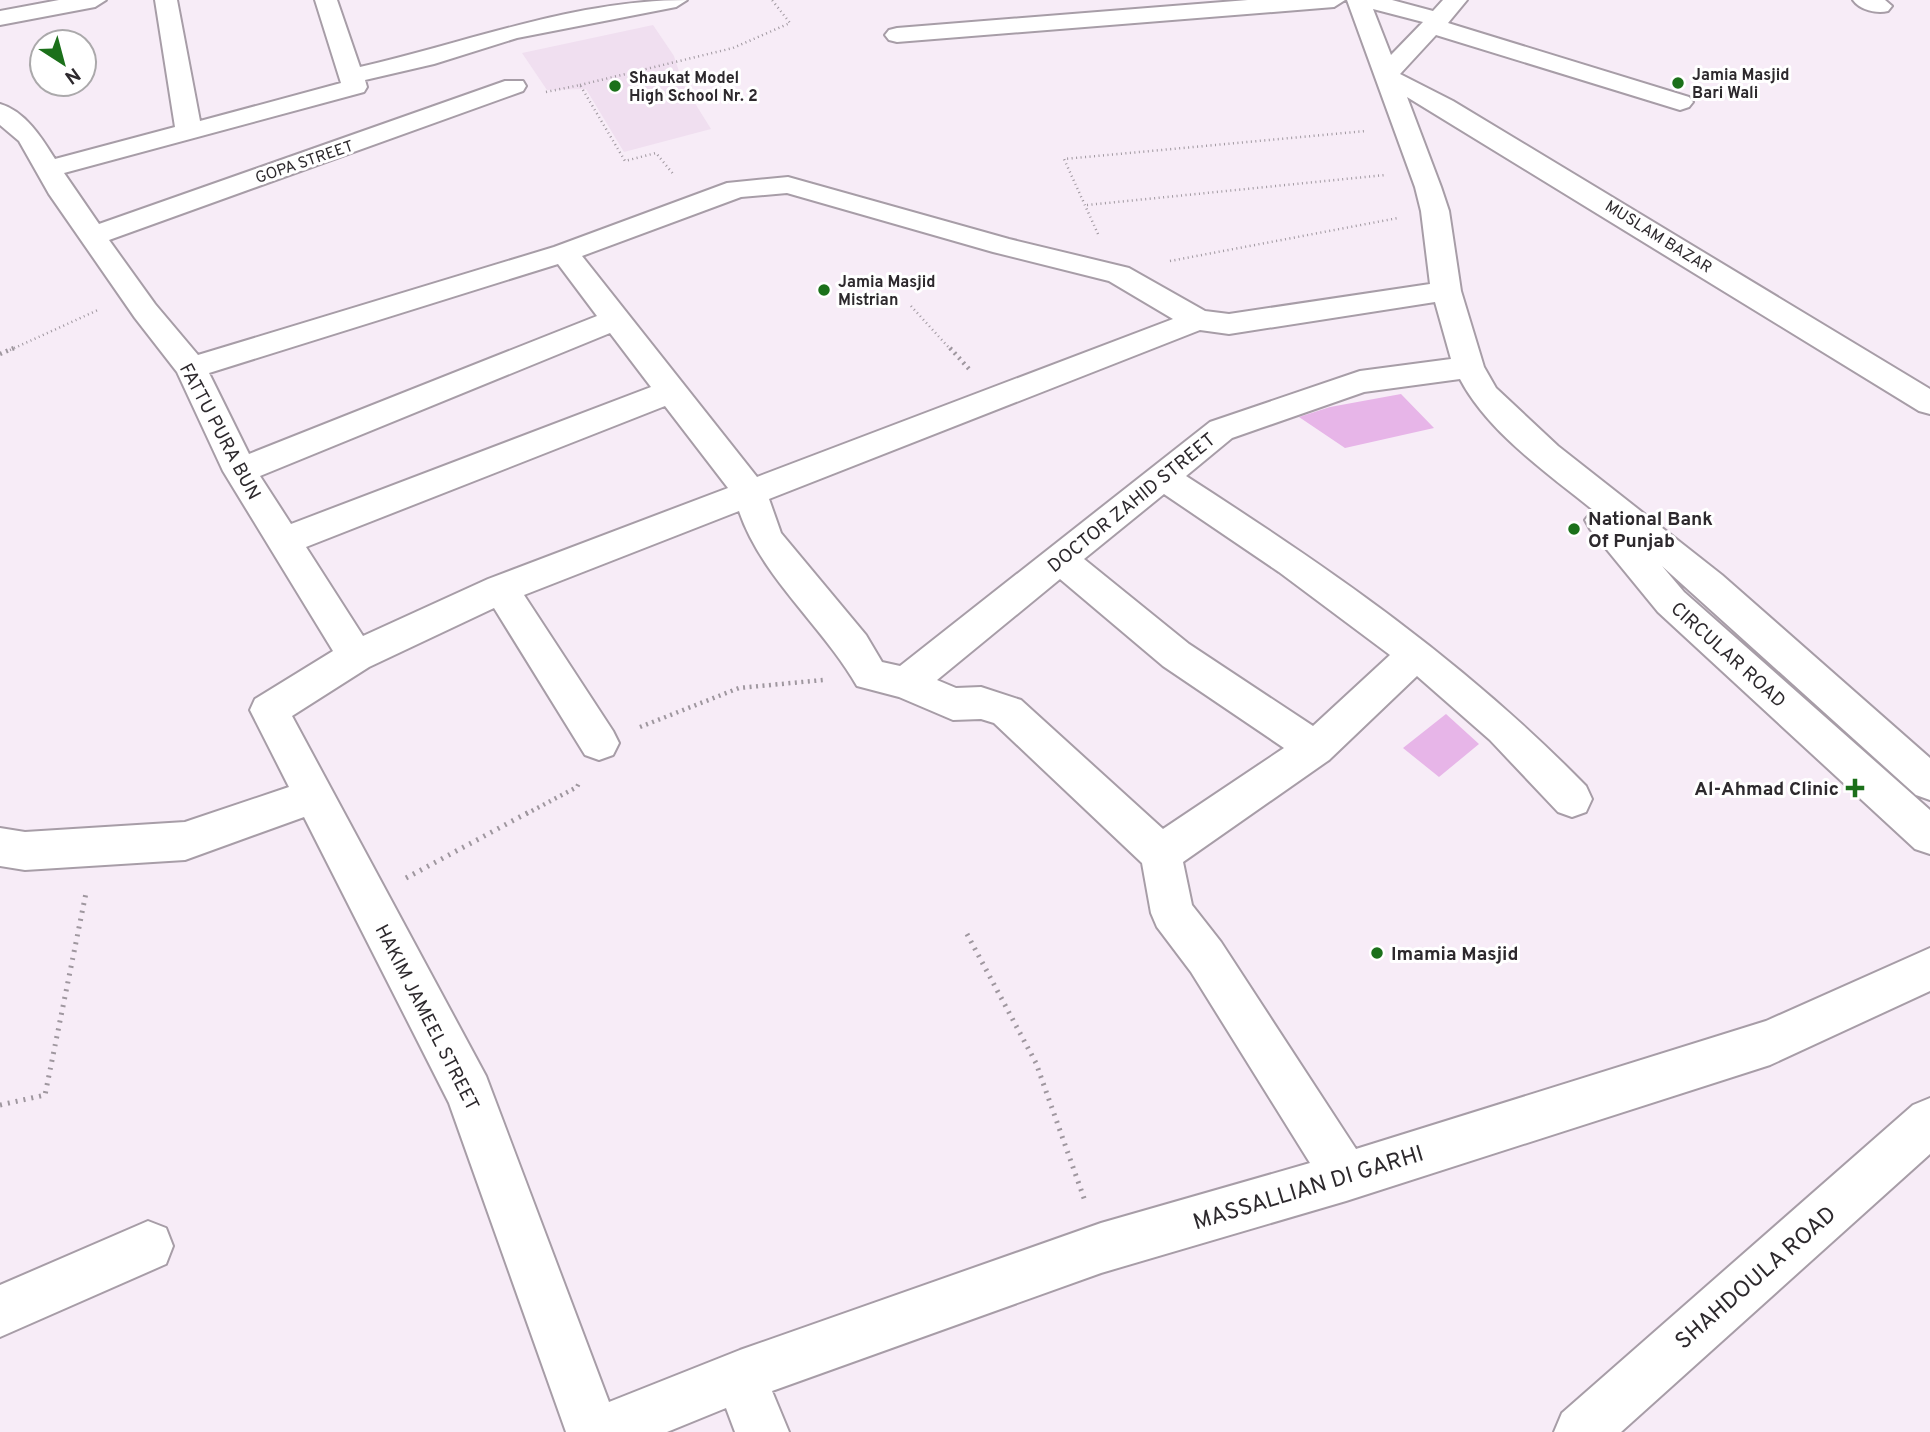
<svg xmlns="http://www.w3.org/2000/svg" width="1930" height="1432" font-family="Overpass,sans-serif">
<rect width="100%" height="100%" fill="#f7ecf7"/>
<!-- built -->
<path fill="#f0dff0" d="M653,25L674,56L683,84L711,129L624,152L586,89L547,90L522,53Z"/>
<!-- building -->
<path fill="#e7b5e8" d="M1401,394L1434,428L1345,448L1299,417L1330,407Z
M1446,714L1479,744L1439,777L1403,748Z"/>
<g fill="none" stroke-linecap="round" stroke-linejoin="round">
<!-- minor casing -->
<g stroke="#a79da7" stroke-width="4">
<path id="minor" d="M59,0H106L95,7L0,25V11Z
M155,0H177L200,121L341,83L315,0H337L360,67C469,42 575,0 687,0L676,7L517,38L434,64L365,80L367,87L364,92L64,173L99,224L505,81H523L526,86L523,91L109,240L155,304L198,355L554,247L727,183L788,177L1009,239L1129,268L1205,311L1229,314L1430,284L1421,211L1415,187L1347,0H1392L1433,11L1443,0H1467L1448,23L1689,97L1693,102L1689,107L1680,110L1436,35L1400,74L1453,101L1930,389V414L1919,411L1407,97L1441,187L1449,211L1461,291L1484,367L1496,388L1558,446L1722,575L1930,758V800L1916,795L1662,566L1684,592L1930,810V854L1915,849L1658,612L1590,529L1585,520L1593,510C1546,472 1488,432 1460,379L1364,392L1232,438L1186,476C1332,570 1464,661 1586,786L1592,799L1586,812L1572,817L1558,812L1490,740L1417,676L1329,760L1183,862L1192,905L1221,942L1356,1149L1766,1021L1930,948V991L1770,1065L1346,1201L1101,1273L772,1391L789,1432H735L726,1408L667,1432H566L449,1103L304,817L185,860L25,870L0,866V828L25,832L185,822L289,787L250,710L255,699L333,651L223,471L177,372L135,318L49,194L19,141L0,125V104C25,111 42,138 55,159L175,127ZM1373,9L1423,22L1391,55ZM787,193L993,252L1109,281L1173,319L757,477L582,256L741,197ZM558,264L597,316L249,454L209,373ZM1435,302L1451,359L1360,371L1210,422L900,666L882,662L866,635L781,533L769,499L1200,330L1229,334ZM610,333L651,387L291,524L260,476ZM665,406L728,488L488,579L363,636L306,547ZM1164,494L1279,572L1390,655L1313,726L1189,644L1084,559ZM739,511C762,578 822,625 857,686L899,697L953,720L981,719L994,723L1142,863L1151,913L1157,927L1191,972L1310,1163L1101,1223L740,1350L609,1402L486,1076L292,716L369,667L494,608L585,755L599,760L613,755L619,743L613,731L524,595ZM1060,579L1163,666L1284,748L1163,829L1021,700L981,687L956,688L937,680Z
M1248,0H1345L1334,7L897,42L889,40L885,35L889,30L897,28Z
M1853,0H1885L1892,6L1888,11C1877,14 1860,10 1853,0Z
M1930,1098V1154L1621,1432H1554L1562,1413L1913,1105Z
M148,1221L166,1228L173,1246L166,1264L0,1337V1285Z"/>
</g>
<!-- path-far2 -->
<path stroke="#9f979f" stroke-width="2.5" stroke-dasharray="1 3.5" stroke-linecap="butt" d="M580,85L733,48L790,23L772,0
M546,92L580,85L625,161L656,153L674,175
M1087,205L1385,175
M1098,234L1064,159L1366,131
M1170,261L1398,218
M911,306L951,350
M10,350L98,310"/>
<!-- path-far1 -->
<path stroke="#9f979f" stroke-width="4.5" stroke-dasharray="2 4.5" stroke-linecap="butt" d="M950,348L970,370
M0,354L14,348
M640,727L739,688L823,680
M526,814L577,787L580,781"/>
<!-- path -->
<path stroke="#9f979f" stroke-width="5" stroke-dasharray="2 6" stroke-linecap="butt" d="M406,878L529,812
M967,934L1036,1063L1085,1201
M0,1105L45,1095L86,893"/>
<!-- minor -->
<use href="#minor" fill="#fff" fill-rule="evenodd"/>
</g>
<!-- markers -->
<g fill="#1b701a" stroke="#fff" stroke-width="2.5">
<circle cx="1678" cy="83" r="7"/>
<circle cx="615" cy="86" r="7"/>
<circle cx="824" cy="290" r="7"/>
<circle cx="1574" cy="529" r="7"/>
<path d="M1851.5 777.5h7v7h7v7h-7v7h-7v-7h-7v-7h7z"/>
<circle cx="1377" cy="953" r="7"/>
</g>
<g text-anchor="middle" stroke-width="6" stroke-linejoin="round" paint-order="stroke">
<!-- far-poi labels -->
<g font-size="16" font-weight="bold" fill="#2d292d" stroke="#fff" text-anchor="start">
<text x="1692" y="80">Jamia Masjid<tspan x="1692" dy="18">Bari Wali</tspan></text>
<text x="629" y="83">Shaukat Model<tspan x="629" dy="18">High School Nr. 2</tspan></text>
<text x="838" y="287">Jamia Masjid<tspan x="838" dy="18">Mistrian</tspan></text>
</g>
<!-- far-street labels -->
<g font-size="16" fill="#2d292d" stroke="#fff">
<text transform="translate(304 161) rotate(-19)" y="6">GOPA STREET</text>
<text transform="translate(1659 236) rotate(32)" y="6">MUSLAM BAZAR</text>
</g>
<!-- street labels -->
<g font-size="19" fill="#2d292d" stroke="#fff">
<text transform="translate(221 431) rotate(62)" y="7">FATTU PURA BUN</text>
<text transform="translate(1131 502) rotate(-39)" y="7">DOCTOR ZAHID STREET</text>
<text transform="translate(1729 654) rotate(42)" y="7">CIRCULAR ROAD</text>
<text transform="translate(428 1017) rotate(63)" y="7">HAKIM JAMEEL STREET</text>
</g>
<!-- poi labels -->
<g font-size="19" font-weight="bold" fill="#2d292d" stroke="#fff" text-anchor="start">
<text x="1588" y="525">National Bank<tspan x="1588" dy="22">Of Punjab</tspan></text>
<text x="1839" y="795" text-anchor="end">Al-Ahmad Clinic</text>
<text x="1391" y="960">Imamia Masjid</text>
</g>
<!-- near-street labels -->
<g font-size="23" fill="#2d292d" stroke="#fff">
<text transform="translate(1308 1187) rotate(-17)" y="8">MASSALLIAN DI GARHI</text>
<text transform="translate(1755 1277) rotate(-41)" y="8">SHAHDOULA ROAD</text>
</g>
</g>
<!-- north arrow -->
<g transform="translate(63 63) rotate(144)"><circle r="33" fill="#ffffff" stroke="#aba9ab" stroke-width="2"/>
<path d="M0-5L12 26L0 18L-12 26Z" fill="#1b701a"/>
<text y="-10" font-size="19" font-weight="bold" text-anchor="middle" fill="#2d292d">N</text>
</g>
</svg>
